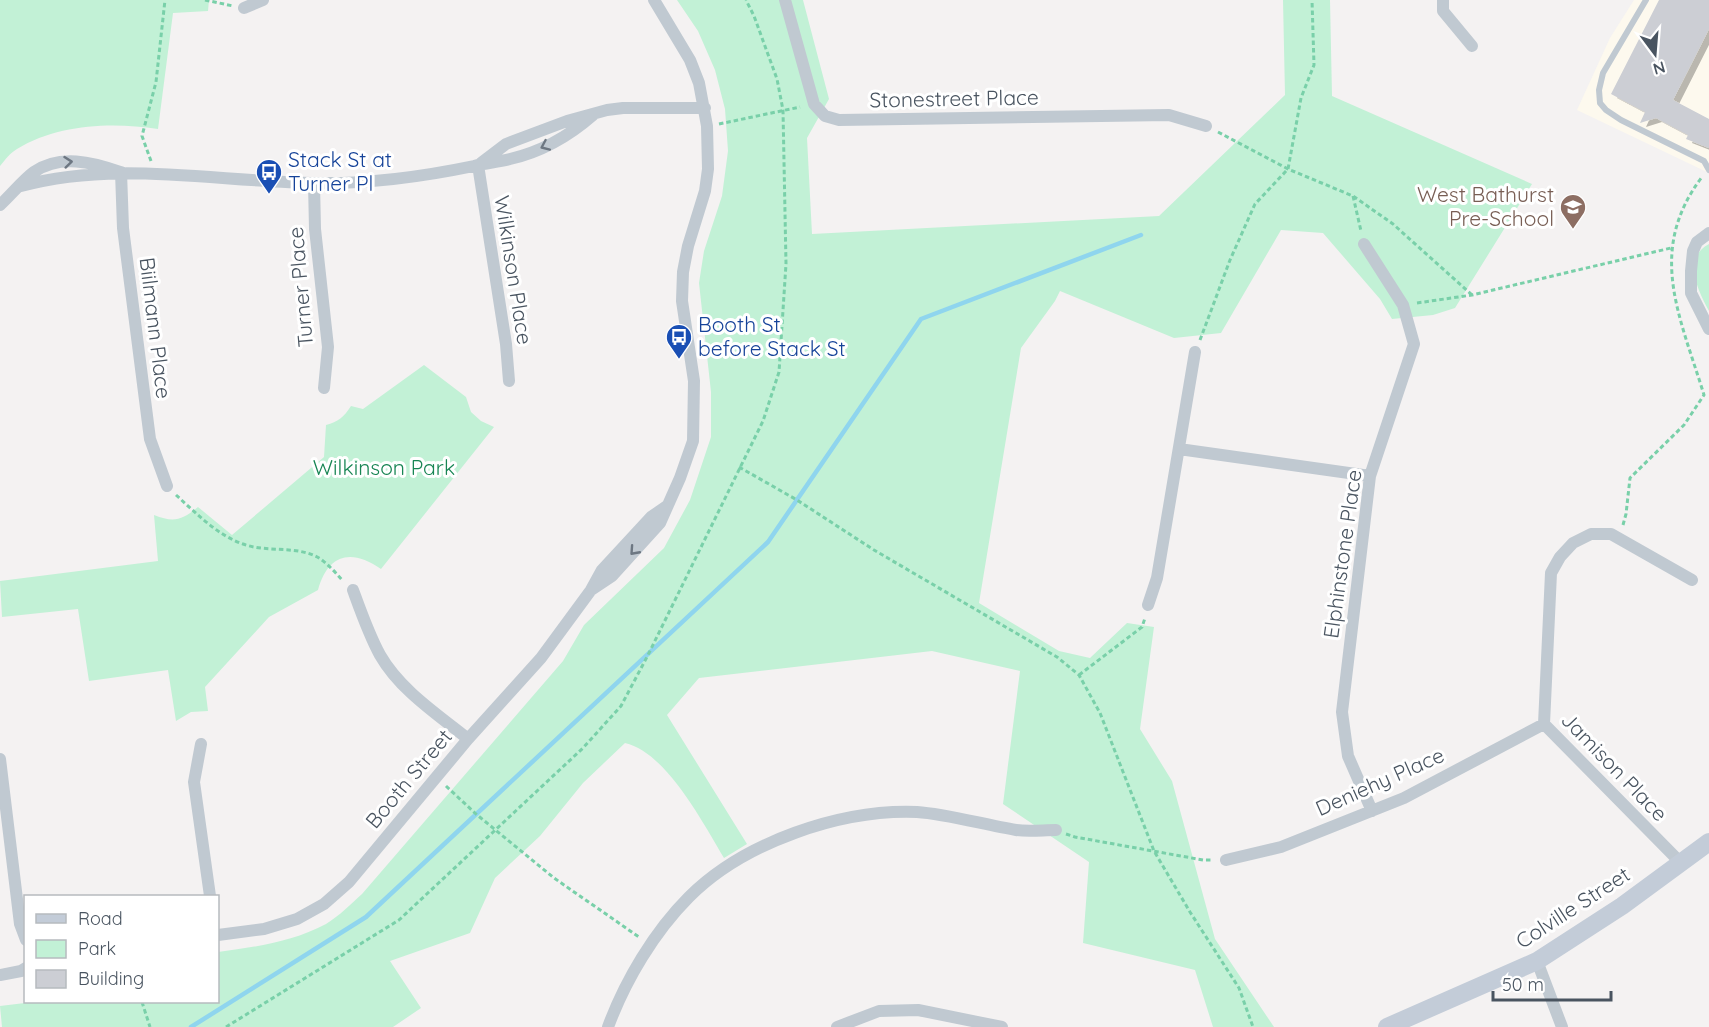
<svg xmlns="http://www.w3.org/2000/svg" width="1709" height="1027" font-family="Quicksand,sans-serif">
<defs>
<filter id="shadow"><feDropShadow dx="6" dy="4" stdDeviation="0" flood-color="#0004"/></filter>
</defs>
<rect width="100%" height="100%" fill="#f4f2f2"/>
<!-- commercial -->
<path fill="#fdf9ee" d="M1634,0H1709V173L1577,110L1610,38Z"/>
<!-- green -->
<path fill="#c2f1d6" d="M0,0H209L208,11L173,13L158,129C112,122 58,124 17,149C10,153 5,160 0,166Z
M677,0H803L829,99L807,138L812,234L1159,216L1285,95L1283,0H1330L1332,96L1532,184L1455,308L1433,315L1392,319L1380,299L1323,233L1281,230L1221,333L1174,338L1060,291L1055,301L1021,348L979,603L1059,651L1090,658L1127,623L1154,627L1140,729L1172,781L1215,939L1274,1027H1213L1195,970L1083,943L1089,862L1003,804L1020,671L932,651L699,678L667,715L747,844L724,858C703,823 666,752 625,743L583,783L540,836L495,878L470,933L390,961L421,1008L393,1027H2L0,1006L33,1002H218V952C255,947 292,942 326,924C339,916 351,904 362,894L563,661L584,625L664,548L690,500L711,437V392L699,283L704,251L722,196L728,151L725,109L715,70L698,31Z
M1709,244V311C1698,291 1682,258 1709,244Z
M424,365L466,397L471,412L481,421L494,427L381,569C351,548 328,554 318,590L269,617L205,687L208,711L191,712L176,721L168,670L89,681L78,609L2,617L0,581L158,561L154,515C174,523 182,520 198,507L232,535L324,457L326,425C338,422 344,417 351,406L363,409Z"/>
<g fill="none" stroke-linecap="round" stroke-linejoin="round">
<!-- stream -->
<path stroke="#8fd5ee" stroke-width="4.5" d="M191,1027L366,917L768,542L921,319L1141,235"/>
</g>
<!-- building -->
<path fill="#ccced4" filter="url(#shadow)" d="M1659,0H1709V29L1673,100L1709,119V148L1686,139L1688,135L1656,118L1640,123L1645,112L1611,94Z"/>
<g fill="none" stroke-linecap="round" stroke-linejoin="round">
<!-- path -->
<path stroke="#79d0a9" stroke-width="3" stroke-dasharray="4.5 3" stroke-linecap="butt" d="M205,0L233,6
M719,124L800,107
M1218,132L1288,169L1353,196L1393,224L1472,295
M151,161L142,136L156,82L165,0
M1353,196L1361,231
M1417,303L1472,295L1671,248
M1200,340L1230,260L1255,204L1288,169L1301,98L1314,65L1312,0
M739,467L797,500L874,550L1057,657L1079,675L1100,713L1154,851L1190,912L1239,988L1253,1027
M176,495C196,513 217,535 243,544C267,553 297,545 319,558C328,564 336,573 343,581
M1623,525L1626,514L1630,478L1684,425L1704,395C1680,316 1646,251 1702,177
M1079,675L1142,627L1145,618
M446,786L476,814L554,878L639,937
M1066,834L1075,837L1203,860H1213
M142,1002L150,1027
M226,1027L399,920L583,748L621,706L648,655L763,421L779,372L786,264L783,110L777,79L754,16L746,0"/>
<!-- lane -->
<path stroke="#c0c9d1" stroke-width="6" d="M1646,0L1603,73L1599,90L1600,103L1606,110L1621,120L1704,161L1709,170"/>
<!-- street -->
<path stroke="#c0c9d1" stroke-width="12" d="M785,0L814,104L825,116L839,120L1169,115L1206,126
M1443,0V11L1472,46
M244,8L263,0
M481,163L506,144L567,121L607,110L623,108H705
M478,165L506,344L509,381
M121,172L123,228L150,439L167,486
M314,183L315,229L328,347L324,388
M21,186C116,160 218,182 316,183C370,184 421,177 474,166C486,163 498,162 510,159C541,152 569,136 593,115
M0,205C10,196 24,179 34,172C60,154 92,162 120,172
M1709,233L1697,242L1693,251L1691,271V293L1709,329
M1364,244L1403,305L1414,344L1370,476L1342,712L1348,756L1372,811
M1179,449L1370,476
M353,590C361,612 369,635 380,655C400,690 437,714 468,739
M591,590L612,576L660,523L680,478L693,441L694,381L682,301L683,272L688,246L705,191L708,169L707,126L699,83L690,60L654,0
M1148,605L1157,578L1195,352
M201,744L194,782L210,896
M0,759L20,924L26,940
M1226,860L1281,847L1404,798L1544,724
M1680,862L1544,724L1551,573L1560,557L1573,543L1591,534H1611L1692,580
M218,935L264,929L297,919L324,904L349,882L468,739L541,658L591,590L602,570L651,517L667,506
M1537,961L1562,1027
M0,975L21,971L26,968
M608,1027C625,981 654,932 689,897C744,842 841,809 917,812C947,814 985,825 1016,830C1029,832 1043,830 1056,830
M837,1027L879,1011L918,1010L1002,1027"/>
<!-- secondary -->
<path stroke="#c3ccd8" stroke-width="18" d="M1387,1027L1537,961L1622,906L1709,842"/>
</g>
<!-- one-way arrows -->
<defs><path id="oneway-chevron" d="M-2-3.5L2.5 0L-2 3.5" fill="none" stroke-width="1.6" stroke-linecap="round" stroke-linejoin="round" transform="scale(1.5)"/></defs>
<g stroke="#6d7782">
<use href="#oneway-chevron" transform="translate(545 146) rotate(156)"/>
<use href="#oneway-chevron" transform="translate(68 162) rotate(-6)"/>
<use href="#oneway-chevron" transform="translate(634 551) rotate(132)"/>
</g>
<!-- icons -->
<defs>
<g id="bus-pin" transform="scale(1.35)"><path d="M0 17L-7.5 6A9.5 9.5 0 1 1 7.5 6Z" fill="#1a4fb4" stroke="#fff"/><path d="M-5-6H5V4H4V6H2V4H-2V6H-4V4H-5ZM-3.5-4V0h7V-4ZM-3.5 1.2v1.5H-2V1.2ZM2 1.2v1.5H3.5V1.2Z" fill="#fff"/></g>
<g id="school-pin" transform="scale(1.35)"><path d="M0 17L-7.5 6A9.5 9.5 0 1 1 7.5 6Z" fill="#8d6e63" stroke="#fff"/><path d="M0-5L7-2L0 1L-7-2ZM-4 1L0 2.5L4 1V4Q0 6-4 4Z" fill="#fff"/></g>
</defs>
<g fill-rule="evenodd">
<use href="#bus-pin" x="269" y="172"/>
<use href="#school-pin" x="1573" y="207"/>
<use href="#bus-pin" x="679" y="337"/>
</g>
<g text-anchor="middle" stroke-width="6" stroke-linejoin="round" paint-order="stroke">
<!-- street labels -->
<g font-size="21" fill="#495460" stroke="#fff">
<text transform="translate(954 99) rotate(-1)" y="7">Stonestreet Place</text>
<text transform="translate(513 270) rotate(81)" y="7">Wilkinson Place</text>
<text transform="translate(301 287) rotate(-95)" y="7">Turner Place</text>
<text transform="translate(155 328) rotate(83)" y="7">Biilmann Place</text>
<text transform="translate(1343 554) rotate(-82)" y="7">Elphinstone Place</text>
<text transform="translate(1614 767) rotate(46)" y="7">Jamison Place</text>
<text transform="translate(409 779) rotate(-50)" y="7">Booth Street</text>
<text transform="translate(1380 782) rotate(-24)" y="7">Deniehy Place</text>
<text transform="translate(1573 908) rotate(-33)" y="7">Colville Street</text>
</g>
<!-- transit labels -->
<g font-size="21" fill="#164399" stroke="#fff" text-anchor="start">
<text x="288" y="167">Stack St at<tspan x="288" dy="24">Turner Pl</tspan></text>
<text x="698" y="332">Booth St<tspan x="698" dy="24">before Stack St</tspan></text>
</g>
<!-- education labels -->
<g font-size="21" fill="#785e54" stroke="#fff" text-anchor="end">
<text x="1554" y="202">West Bathurst<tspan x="1554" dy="24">Pre-School</tspan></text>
</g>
<!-- park labels -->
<g font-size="21" fill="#178553" stroke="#fff">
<text x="384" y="475">Wilkinson Park</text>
</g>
</g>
<!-- legend -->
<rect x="24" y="895" width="195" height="108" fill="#ffffff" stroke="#b6bbbf" stroke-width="1.5"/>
<rect x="36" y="914" width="30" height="9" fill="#c3ccd8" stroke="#b6bbbf" stroke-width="1.5"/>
<text x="78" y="925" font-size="18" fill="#495460">Road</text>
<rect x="36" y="940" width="30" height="18" fill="#c2f1d6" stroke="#b6bbbf" stroke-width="1.5"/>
<text x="78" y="955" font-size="18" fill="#495460">Park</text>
<rect x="36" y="970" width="30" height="18" fill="#ccced4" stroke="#b6bbbf" stroke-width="1.5"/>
<text x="78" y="985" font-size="18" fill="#495460">Building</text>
<!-- north arrow -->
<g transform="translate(1655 54) rotate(164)" stroke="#ffffff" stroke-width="4.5" paint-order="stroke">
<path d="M0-4.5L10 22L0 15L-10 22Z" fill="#495460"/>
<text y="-9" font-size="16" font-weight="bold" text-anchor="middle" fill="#495460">N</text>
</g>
<!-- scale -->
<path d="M1493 991v9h118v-9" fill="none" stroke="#495460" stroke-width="3"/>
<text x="1502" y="991" font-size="18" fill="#495460" stroke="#ffffff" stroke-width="4.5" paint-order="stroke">50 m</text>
</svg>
